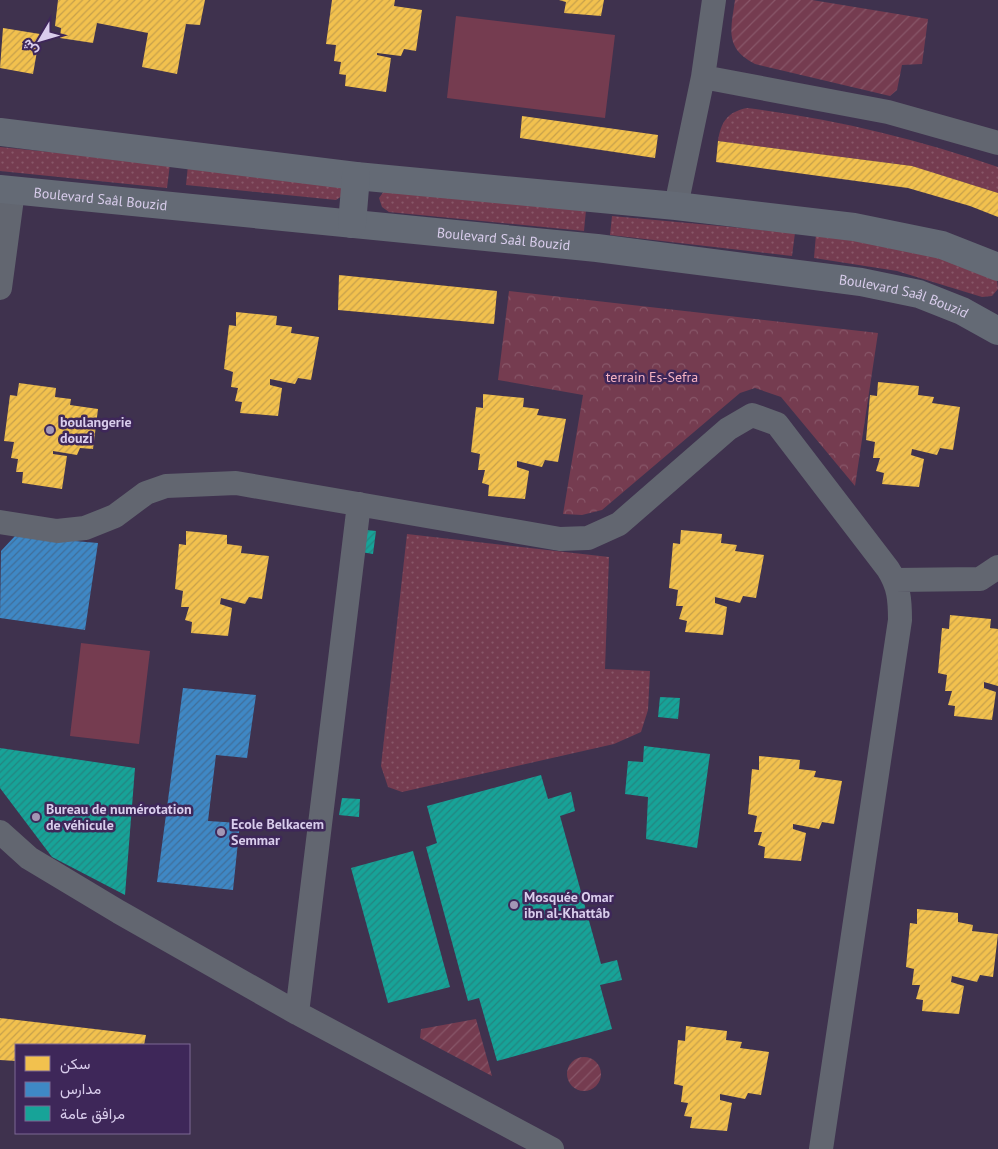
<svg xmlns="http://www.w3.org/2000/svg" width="998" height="1149" font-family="'PT Sans',Vazirmatn,sans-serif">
<defs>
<pattern id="grass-dots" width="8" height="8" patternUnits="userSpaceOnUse" patternTransform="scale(1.25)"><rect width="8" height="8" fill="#753c50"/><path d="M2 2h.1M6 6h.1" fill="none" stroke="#885769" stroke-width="1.8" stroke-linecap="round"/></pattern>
<pattern id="park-crowns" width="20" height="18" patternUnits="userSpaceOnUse" patternTransform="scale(1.25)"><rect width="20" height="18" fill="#753c50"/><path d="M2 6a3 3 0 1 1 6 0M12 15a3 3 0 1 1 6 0" fill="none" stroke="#885769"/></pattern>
<pattern id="garden-furrows" width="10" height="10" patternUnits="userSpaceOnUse" patternTransform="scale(1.25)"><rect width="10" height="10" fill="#753c50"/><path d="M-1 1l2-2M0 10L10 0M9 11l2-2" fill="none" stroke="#885769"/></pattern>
<pattern id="homes-hatch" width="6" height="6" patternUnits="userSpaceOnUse" patternTransform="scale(1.25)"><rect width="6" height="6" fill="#f2c14e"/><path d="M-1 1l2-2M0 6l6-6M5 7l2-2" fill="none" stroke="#c6a04c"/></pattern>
<pattern id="schools-hatch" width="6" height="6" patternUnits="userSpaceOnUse" patternTransform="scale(1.25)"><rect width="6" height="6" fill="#3f88c5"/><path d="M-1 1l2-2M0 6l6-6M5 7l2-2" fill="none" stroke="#406e99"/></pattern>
<pattern id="public-hatch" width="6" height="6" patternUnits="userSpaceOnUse" patternTransform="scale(1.25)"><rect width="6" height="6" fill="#17a398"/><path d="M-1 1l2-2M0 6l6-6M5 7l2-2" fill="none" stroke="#248580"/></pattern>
</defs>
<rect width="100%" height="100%" fill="#3f324e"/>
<!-- grass -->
<path fill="url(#grass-dots)" d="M747,108C832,118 918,139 998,167V193L912,166L718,141C721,122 727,112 747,108Z
M0,147L170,164L167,188L0,171Z
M188,165L343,184L342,196L336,200L186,185Z
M384,191L586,210L584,231L389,212L382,207L379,198Z
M612,216L795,233L792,256L610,235Z
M816,234L946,257L997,280L998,289L992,296L982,297L897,271L814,258Z
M407,534L609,557L605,669L650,671L648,710L641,732L614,744L402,792L388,787L381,766Z"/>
<!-- park -->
<path fill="url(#park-crowns)" d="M509,291L878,333L855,486L781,397L755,388L740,393L602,510L582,515L563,514L583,395L498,380Z"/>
<!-- garden -->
<path fill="url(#garden-furrows)" d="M735,0H812L928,19L922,64L902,65L897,90L890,96L755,64C724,48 731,29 735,0Z
M476,1019L492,1076L420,1038L421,1029Z
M567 1074a17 17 0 1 1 34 0a17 17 0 1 1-34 0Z"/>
<!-- pitch -->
<path fill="#753c50" d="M456,16L615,35L605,118L447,98Z
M81,643L150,651L139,744L70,736Z"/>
<!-- homes -->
<path fill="url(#homes-hatch)" d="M58,0H205L200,25L186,24L177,74L142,67L148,33L97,23L93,43L60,38L61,28L55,26Z
M332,0H395L394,6L422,10L416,51L404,49L401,56L377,53V55L391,58L386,92L345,86L346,75L339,74L341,62L334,61L336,45L326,44Z
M559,0H604L601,16L564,13L566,2Z
M3,28L40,34L33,74L0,68Z
M522,116L658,135L655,158L520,138Z
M718,141L912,166L998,193V217L970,206L908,188L716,162Z
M339,275L497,291L494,324L338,310Z
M236,312L277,316L276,325L292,327L291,333L319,337L311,380L298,378L295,384L270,379V385L282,388L278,416L240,413L242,402L235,401L238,388L231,387L233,372L224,369L229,325L236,326Z
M878,382L919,386L918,395L934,397L932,403L960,407L953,450L940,448L937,455L912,449L911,455L924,459L919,487L882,484L884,473L876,471L880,458H873L875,442L866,440L870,395L877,396Z
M19,383L56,388L55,397L71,399L70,405L98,409L93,449L80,448L77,455L53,451V454L67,456L62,489L22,483L23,472H16L18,459L11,458L14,442L4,441L10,395L17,396Z
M483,394L524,398L523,407L539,409L537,415L566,419L558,462L545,460L542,467L517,461V467L529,471L525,499L488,496L489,485L482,483L485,470H478L480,454L471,452L476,407L483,408Z
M681,530L722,534L721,543L737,545L735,551L764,555L756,598L743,596L740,603L715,597V603L727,607L723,635L685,632L687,621L679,619L683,606H676L678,590L669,588L673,543L680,544Z
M186,531L227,535V544L242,546L241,553L269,556L262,599L249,597L245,604L221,598L220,604L232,608L228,636L191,633L192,622L185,620L189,607H181L183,591L175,589L179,544L186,545Z
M950,615L991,619L990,628L998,629V686L984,682V688L996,692L992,720L954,716L955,706L948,705L952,691H945L947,675L938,673L942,628L949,629Z
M759,756L800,760L799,769L816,771L814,777L842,781L834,824L822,822L819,829L793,824V829L806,833L801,861L764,858L765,847L758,845L762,832H754L757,816L748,814L752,769L759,770Z
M30,762L57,764L56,774L70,775L67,802L127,808L124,839L118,838L117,846L77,842L78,833L45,830L47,812L23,810L12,789V764L29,766Z
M917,909L958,913V922L973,925L972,931L998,934L993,977L980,975L977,982L952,976L951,982L964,986L959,1014L922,1011L923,1000L916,999L920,985H912L914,969L906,967L910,923L917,924Z
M0,1018L146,1035L144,1045H16V1061L0,1060Z
M686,1026L727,1031L726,1040L742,1042L740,1048L769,1052L761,1095L748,1093L745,1099L720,1094V1100L732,1103L727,1131L690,1128L692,1117L684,1116L688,1103L681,1102L683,1086L674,1084L678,1040L685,1041Z"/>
<!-- schools -->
<path fill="url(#schools-hatch)" d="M15,536L98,543L85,630L0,618L1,551Z
M183,688L256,695L247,758L216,755L208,821L240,823L233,890L157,882Z"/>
<!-- public -->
<path fill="url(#public-hatch)" d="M357,529L376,531L373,554L355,551Z
M660,697L680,698L678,719L658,717Z
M644,746L710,754L697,848L646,839L648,797L625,794L628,761L643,762Z
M0,748L135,768L125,895L52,857L0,788Z
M541,775L548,799L571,792L575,811L560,816L601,964L617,960L622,980L600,985L612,1029L497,1061L479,998L468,1001L426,847L437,843L427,806Z
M342,798L360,799L359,817L339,815Z
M413,851L450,987L388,1003L351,868Z"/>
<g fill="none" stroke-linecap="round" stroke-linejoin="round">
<!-- street -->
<path stroke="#626670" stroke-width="24" d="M703,77L888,112L998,143
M676,206L703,77L714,0
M0,288L13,191
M0,522L57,531L85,528L115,516L146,493L166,486L236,483L560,539L588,538L619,524L728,429L752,415L777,424L888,569C899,586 900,600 900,620L821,1149
M895,580L980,579L998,567
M0,832L29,858L119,912L297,1013L552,1149
M297,1013L359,504"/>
<!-- secondary -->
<g stroke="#646a75" stroke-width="28">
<path d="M0,132L356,176L676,206L854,227L942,245L998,267"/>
<path id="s1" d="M0,189L597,248L861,282L919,294L962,311L998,331"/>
<path d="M352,224L356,176"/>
</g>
</g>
<!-- markers -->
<g fill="#a397b5" stroke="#3e2759" stroke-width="2">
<circle cx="50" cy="430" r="5"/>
<circle cx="36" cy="817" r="5"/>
<circle cx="221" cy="832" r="5"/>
<circle cx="514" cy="905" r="5"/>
</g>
<g text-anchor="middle" stroke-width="5" stroke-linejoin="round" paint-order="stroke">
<!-- street labels -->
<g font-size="14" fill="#d9cdec" stroke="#3e2759">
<text dy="5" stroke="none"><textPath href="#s1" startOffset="101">Boulevard Saâl Bouzid</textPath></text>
<text dy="5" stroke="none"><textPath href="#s1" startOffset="506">Boulevard Saâl Bouzid</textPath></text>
<text dy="5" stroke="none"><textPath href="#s1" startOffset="911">Boulevard Saâl Bouzid</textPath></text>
</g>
<!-- park labels -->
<g font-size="14" fill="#f5b3c2" stroke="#3e2759">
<text x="652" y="382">terrain Es-Sefra</text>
</g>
<!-- poi labels -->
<g font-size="14" font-weight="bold" fill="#d9cdec" stroke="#3e2759" text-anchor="start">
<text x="60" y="427">boulangerie<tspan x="60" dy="16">douzi</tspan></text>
<text x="46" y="814">Bureau de numérotation<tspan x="46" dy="16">de véhicule</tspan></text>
<text x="231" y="829">Ecole Belkacem<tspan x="231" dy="16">Semmar</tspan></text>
<text x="524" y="902">Mosquée Omar<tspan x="524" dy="16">ibn al-Khattâb</tspan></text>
</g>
</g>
<!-- legend -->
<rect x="15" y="1044" width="175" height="90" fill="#3e2759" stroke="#7c6994"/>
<rect x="25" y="1056" width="25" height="15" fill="#f2c14e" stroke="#7c6994"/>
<text x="60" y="1069" font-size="15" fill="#d9cdec">سكن</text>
<rect x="25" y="1082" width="25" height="15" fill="#3f88c5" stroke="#7c6994"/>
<text x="60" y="1094" font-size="15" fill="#d9cdec">مدارس</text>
<rect x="25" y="1106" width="25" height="15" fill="#17a398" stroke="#7c6994"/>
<text x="60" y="1119" font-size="15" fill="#d9cdec">مرافق عامة</text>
<!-- north arrow -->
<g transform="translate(40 40) rotate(232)" stroke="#3e2759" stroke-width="4" paint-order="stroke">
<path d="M0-4L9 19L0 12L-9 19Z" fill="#d9cdec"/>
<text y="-8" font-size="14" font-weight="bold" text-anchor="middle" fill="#d9cdec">ش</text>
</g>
</svg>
